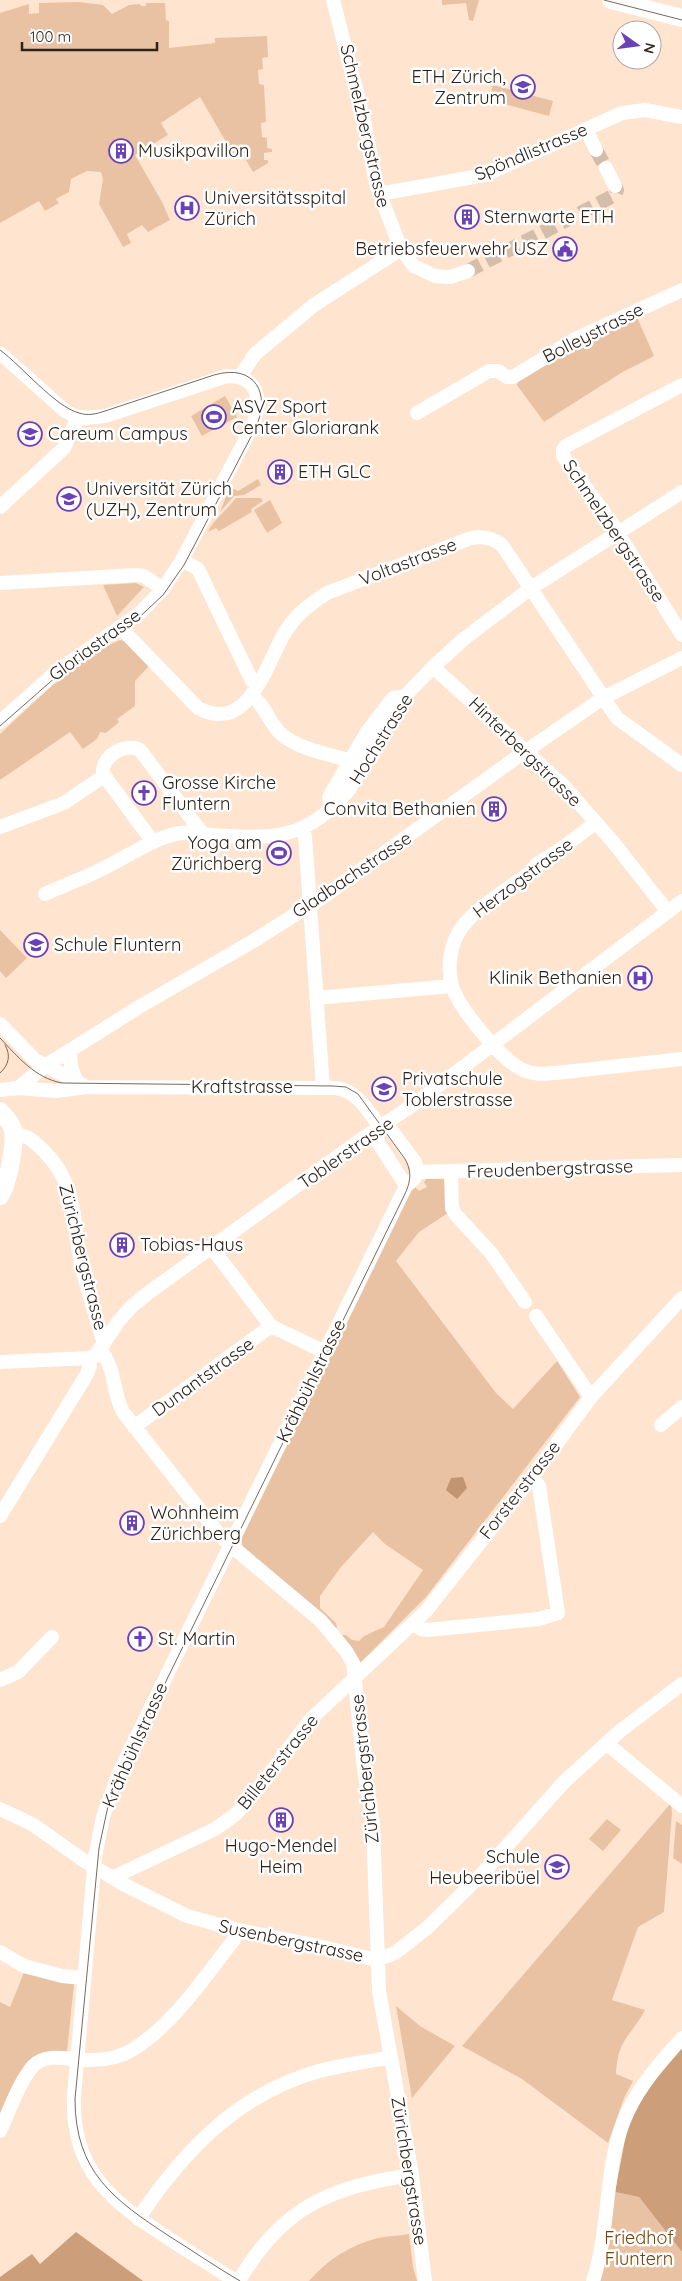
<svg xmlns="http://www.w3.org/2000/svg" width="682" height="2281" font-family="Quicksand,sans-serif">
<rect width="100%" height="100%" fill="#ffe4d0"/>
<!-- green -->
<path fill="#e9c2a3" d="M442,0H479L473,21L469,20L466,3L442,5Z
M79,2L103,5L112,14L129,5L140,4L141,6H146V3H165L166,20L169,21V48L215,43V38L267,36L268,57L262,58L263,69L258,70L259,84L264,85L266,122L261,123L262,137L267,138V148L272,149V152L264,153V160H268V163L253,172L243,155L233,159L231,155L233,154L200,97L161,123L168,135L135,155L162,202L170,220L148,232L142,225L127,234L131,243L123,247L99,204L103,179L101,172L87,171L71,179L69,192L56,199L59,203L45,211L39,201L0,223V13L29,4V14L39,13V3Z
M493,85L553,101L549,116L489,100Z
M637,317L654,356L621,373L544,422L517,385L518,381L577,346Z
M225,396L237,417L202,436L191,416Z
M258,479L261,485L244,495L234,496L220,512L230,487L238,491Z
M236,498H261L263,501L251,509L252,512L219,531L216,528L208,532C213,520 227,510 236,498Z
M270,500L282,523L267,533L254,510Z
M136,583L144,587L117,616L103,585Z
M120,640L124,641L149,666L135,681V706L117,719L119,722L106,733L100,732L97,739L83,749L70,732L0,780V734C35,702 76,659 120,640Z
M0,930L27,958L6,978L0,971Z
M426,1179H444L451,1211L419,1232L396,1261L496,1393L513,1409L557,1361L580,1397L426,1597L361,1662L354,1659L341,1637L342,1635H346L352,1640L359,1641L364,1636L384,1627L423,1570L385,1544L373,1532L341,1567L320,1596V1608L336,1623L337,1627L335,1629L243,1548L241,1536L412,1187H415L419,1191L427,1187L424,1182Z
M671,1803L672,1813L664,1912L638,1927L612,2000L645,2010C630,2038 618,2038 616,2074L633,2081L624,2098L608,2143L522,2079L462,2046Z
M607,1819L621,1830L603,1851L589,1839Z
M676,1821L682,1825V1864L673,1858Z
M25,1970L74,1984L67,2051L62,2055L44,2056L0,2125V2002L10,2007Z
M396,2006L420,2026L455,2046L412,2098Z
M615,2192L639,2197L682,2252V2281H600Z
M409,2234L413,2267L417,2281H309C327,2260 350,2245 378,2238C388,2236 399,2236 409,2234Z"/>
<!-- forest -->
<path fill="#cc9e79" d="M682,2044V2252L639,2197L615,2192L628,2124L648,2089Z
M76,2232L143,2281H0V2277L32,2254L40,2264Z"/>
<!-- water -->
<path fill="#c29470" d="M463,1477L467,1488L457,1499L446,1490L451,1478Z"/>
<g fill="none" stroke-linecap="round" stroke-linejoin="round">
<!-- minor-tunnel -->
<path stroke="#d5bdac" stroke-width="14" stroke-dasharray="14 7" stroke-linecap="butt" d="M596,150L606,168
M468,271L615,195L617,190L615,186"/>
<!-- minor -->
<path stroke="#fff" stroke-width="14" d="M333,0L364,120L376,184L401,249L414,266L435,276L450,277L468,271
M586,129L596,150
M606,168L615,186
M379,194L485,175L622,113L645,110L682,117
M0,353L64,410L74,416L86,418L105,416L227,376C261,376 263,404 251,429L182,560L163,589L140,613L56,672L0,722
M240,377L255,354L314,305L401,249
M682,385L566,446L563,450V456L611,522L682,635
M417,413L489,371H498L507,377H513L577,338L682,290
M0,507L64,448L78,417
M182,560L198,569L252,681L258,685
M0,583L137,575L144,576L163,589
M121,628L198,708C251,736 267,659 287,629C297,614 311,603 327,593L471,538C484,536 492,538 502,545L617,718L682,765
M433,667L563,785L613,842L668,912
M252,696C265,705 269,722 280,733C298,749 327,754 349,760
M331,809L329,797L367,732L393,698L405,696
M595,823L561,849L537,864L531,872C511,887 472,910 460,930C450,946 447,968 452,986C459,1008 501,1060 523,1070C534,1075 545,1074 556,1073L682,1059
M0,827L64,803L104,776
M302,828L305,836L323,1088
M153,842L103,774C101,756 126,742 140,750L202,833
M45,894C64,885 85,878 104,868C129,856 153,838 180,833C190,831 201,834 211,835C271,839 306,841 348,791L405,696L433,667L465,638L531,588L682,492
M316,998L452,986
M0,1024L35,1060L87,1087
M70,1051L71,1067L77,1082
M18,1088L45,1066L139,1007L255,940L326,895L513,760L603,698L682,658
M0,1090L18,1088L56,1091L87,1087L336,1088C358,1091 368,1111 380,1127
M374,1131L379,1144L406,1186
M14,1135C27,1134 33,1141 43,1150C77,1184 72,1214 80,1259C86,1287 96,1316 104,1344
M418,1172L682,1165
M451,1172L452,1208L456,1215L491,1253L525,1302
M212,1248L271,1326L325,1352
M536,1316L591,1397
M100,1350C116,1367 112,1392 123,1412L222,1538L321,1621L346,1651L353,1663L364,1769L373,1824L379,1991L412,2175L425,2281
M0,1362L89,1358L95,1356L118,1322L131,1307L148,1293L366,1136L413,1105L682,901
M661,1425L682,1407
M134,1427L271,1326
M0,1516L87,1374L90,1366L89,1358
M413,1623L421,1629L427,1630L539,1619L558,1613L539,1486L532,1477
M0,1680L18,1672L52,1637
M606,1743L682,1806
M0,1809L32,1824L86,1862L125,1885L187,1916L238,1930L323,1947L376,1960L395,1953L427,1928L481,1875L564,1782L620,1731L682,1684
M114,1877L215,1829L236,1814L257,1790L311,1719L426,1611L532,1477L591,1397L682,1298
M0,1952L24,1966L62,1976L83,1978
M0,2131C9,2112 19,2082 33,2066C47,2051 73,2061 91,2060C105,2060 120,2057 132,2050C174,2024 203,1979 233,1941L238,1930
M138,2219C184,2150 238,2094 319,2071C342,2065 367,2062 390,2057
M236,2281C213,2267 190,2252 168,2238C111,2201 71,2170 74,2096L95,1857L103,1817L118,1775L406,1186C415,1179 420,1174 415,1162L386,1123
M239,2281C281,2208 331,2186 412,2175
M593,2281C610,2230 604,2173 623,2123C635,2090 659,2064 682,2038"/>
<!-- major -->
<path stroke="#fff" stroke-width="18" d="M611,0L682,18
M0,1111C4,1116 10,1121 12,1127C17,1140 8,1184 0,1196"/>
<!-- tram -->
<path stroke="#78695c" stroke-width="1" d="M604,0L682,20
M0,350C22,366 54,406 79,413C88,416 96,414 105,411L214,375C255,363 272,394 255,429L184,565L163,595L130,626L57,676L0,726
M0,1038C18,1057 35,1078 62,1083L333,1086L346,1087L358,1094L405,1159C413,1173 410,1184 403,1198L121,1773L108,1806L99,1848L75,2099C75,2172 114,2200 169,2236C193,2251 216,2267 240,2281
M0,1073C9,1065 11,1055 5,1045"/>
</g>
<!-- icons -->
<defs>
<g id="university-ring" transform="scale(1.25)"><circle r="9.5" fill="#fff" stroke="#6b41b9" stroke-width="1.5"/><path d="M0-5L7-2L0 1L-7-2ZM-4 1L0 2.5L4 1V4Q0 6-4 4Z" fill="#6b41b9"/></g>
<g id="building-ring" transform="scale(1.25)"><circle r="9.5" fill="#fff" stroke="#6b41b9" stroke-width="1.5"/><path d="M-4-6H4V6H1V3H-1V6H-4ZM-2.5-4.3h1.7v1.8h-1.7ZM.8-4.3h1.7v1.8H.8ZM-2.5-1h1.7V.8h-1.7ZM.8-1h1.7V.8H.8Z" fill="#6b41b9"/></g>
<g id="hospital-ring" transform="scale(1.25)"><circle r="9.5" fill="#fff" stroke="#6b41b9" stroke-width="1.5"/><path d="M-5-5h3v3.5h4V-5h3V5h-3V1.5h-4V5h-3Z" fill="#6b41b9"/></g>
<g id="civic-ring" transform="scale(1.25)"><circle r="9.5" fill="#fff" stroke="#6b41b9" stroke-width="1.5"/><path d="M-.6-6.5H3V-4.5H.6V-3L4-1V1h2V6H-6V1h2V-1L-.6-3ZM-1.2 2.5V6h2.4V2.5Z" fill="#6b41b9"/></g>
<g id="stadium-ring" transform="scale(1.25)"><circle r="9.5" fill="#fff" stroke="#6b41b9" stroke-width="1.5"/><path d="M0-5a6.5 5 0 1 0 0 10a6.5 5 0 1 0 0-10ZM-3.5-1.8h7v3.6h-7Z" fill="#6b41b9"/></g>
<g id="church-ring" transform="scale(1.25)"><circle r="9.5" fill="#fff" stroke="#6b41b9" stroke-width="1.5"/><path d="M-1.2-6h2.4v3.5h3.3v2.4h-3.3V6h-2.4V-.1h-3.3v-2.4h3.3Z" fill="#6b41b9"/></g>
<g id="school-ring" transform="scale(1.25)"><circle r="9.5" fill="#fff" stroke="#6b41b9" stroke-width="1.5"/><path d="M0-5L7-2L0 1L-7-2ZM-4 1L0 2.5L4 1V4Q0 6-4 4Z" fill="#6b41b9"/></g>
</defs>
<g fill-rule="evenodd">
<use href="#university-ring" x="523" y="87"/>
<use href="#building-ring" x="121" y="151"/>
<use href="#hospital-ring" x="187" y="208"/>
<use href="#building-ring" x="467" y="217"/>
<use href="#civic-ring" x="565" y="249"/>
<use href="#stadium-ring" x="214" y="417"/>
<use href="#university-ring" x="30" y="434"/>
<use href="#building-ring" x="280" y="472"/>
<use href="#university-ring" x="69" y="499"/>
<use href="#church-ring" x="144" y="793"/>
<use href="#building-ring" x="494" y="809"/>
<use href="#stadium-ring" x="279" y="853"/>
<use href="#school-ring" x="36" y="945"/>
<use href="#hospital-ring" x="640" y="978"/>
<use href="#school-ring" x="384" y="1089"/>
<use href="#building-ring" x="122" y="1245"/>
<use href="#building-ring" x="132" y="1523"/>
<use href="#church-ring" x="140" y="1639"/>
<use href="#building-ring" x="281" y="1820"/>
<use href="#school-ring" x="557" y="1867"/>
</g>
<g text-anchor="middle" stroke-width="5" stroke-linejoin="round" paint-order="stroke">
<!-- poi labels -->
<g font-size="18" fill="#2c231b" stroke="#fff" text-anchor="start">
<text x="506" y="83" text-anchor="end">ETH Zürich,<tspan x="506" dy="21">Zentrum</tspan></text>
<text x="138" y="157">Musikpavillon</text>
<text x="204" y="204">Universitätsspital<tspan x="204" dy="21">Zürich</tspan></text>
<text x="484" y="223">Sternwarte ETH</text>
<text x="548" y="255" text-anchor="end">Betriebsfeuerwehr USZ</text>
<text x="232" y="413">ASVZ Sport<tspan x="232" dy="21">Center Gloriarank</tspan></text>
<text x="48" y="440">Careum Campus</text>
<text x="298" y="478">ETH GLC</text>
<text x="86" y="495">Universität Zürich<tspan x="86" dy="21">(UZH), Zentrum</tspan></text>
<text x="162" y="789">Grosse Kirche<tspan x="162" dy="21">Fluntern</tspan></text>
<text x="476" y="815" text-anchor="end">Convita Bethanien</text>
<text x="262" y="849" text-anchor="end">Yoga am<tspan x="262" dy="21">Zürichberg</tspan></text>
<text x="54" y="951">Schule Fluntern</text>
<text x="622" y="984" text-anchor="end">Klinik Bethanien</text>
<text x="402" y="1085">Privatschule<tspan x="402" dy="21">Toblerstrasse</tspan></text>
<text x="140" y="1251">Tobias-Haus</text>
<text x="150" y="1519">Wohnheim<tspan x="150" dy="21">Zürichberg</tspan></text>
<text x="158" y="1645">St. Martin</text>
<text x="281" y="1852" text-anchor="middle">Hugo-Mendel<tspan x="281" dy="21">Heim</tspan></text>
<text x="540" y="1863" text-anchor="end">Schule<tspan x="540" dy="21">Heubeeribüel</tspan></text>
</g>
<!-- street labels -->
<g font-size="18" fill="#2c231b" stroke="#fff">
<text transform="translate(365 126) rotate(77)" y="6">Schmelzbergstrasse</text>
<text transform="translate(531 152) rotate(-23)" y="6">Spöndlistrasse</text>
<text transform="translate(593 333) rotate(-27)" y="6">Bolleystrasse</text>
<text transform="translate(614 531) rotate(56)" y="6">Schmelzbergstrasse</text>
<text transform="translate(408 562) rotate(-21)" y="6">Voltastrasse</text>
<text transform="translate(95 645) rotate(-36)" y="6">Gloriastrasse</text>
<text transform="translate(381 739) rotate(-58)" y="6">Hochstrasse</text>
<text transform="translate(525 752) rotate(44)" y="6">Hinterbergstrasse</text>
<text transform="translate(352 875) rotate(-34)" y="6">Gladbachstrasse</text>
<text transform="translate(523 878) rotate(-37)" y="6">Herzogstrasse</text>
<text x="242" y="1093">Kraftstrasse</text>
<text transform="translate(346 1153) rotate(-35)" y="6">Toblerstrasse</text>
<text transform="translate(550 1169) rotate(-2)" y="6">Freudenbergstrasse</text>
<text transform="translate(83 1257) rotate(76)" y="6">Zürichbergstrasse</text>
<text transform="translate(203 1377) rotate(-36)" y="6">Dunantstrasse</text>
<text transform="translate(311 1381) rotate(-64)" y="6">Krähbühlstrasse</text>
<text transform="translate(520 1490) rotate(-52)" y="6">Forsterstrasse</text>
<text transform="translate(135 1745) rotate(-66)" y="6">Krähbühlstrasse</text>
<text transform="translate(278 1762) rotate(-51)" y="6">Billeterstrasse</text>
<text transform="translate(365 1769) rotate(-96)" y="6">Zürichbergstrasse</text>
<text transform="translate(291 1941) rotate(12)" y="6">Susenbergstrasse</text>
<text transform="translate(409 2171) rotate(81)" y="6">Zürichbergstrasse</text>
</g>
<!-- park labels -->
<g font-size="18" fill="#7c4200" stroke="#fff">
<text x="639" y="2244">Friedhof<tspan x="639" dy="21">Fluntern</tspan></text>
</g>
</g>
<!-- north arrow -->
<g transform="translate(637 45) rotate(104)"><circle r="24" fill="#ffffff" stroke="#aba7a4"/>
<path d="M0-4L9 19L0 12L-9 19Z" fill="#6b41b9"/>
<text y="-8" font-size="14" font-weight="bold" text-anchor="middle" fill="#2c231b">N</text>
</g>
<!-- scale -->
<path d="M22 42v8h135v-8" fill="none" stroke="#2c231b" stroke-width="2.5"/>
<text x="30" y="42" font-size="15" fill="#2c231b" stroke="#ffffff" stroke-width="4" paint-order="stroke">100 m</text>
</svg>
